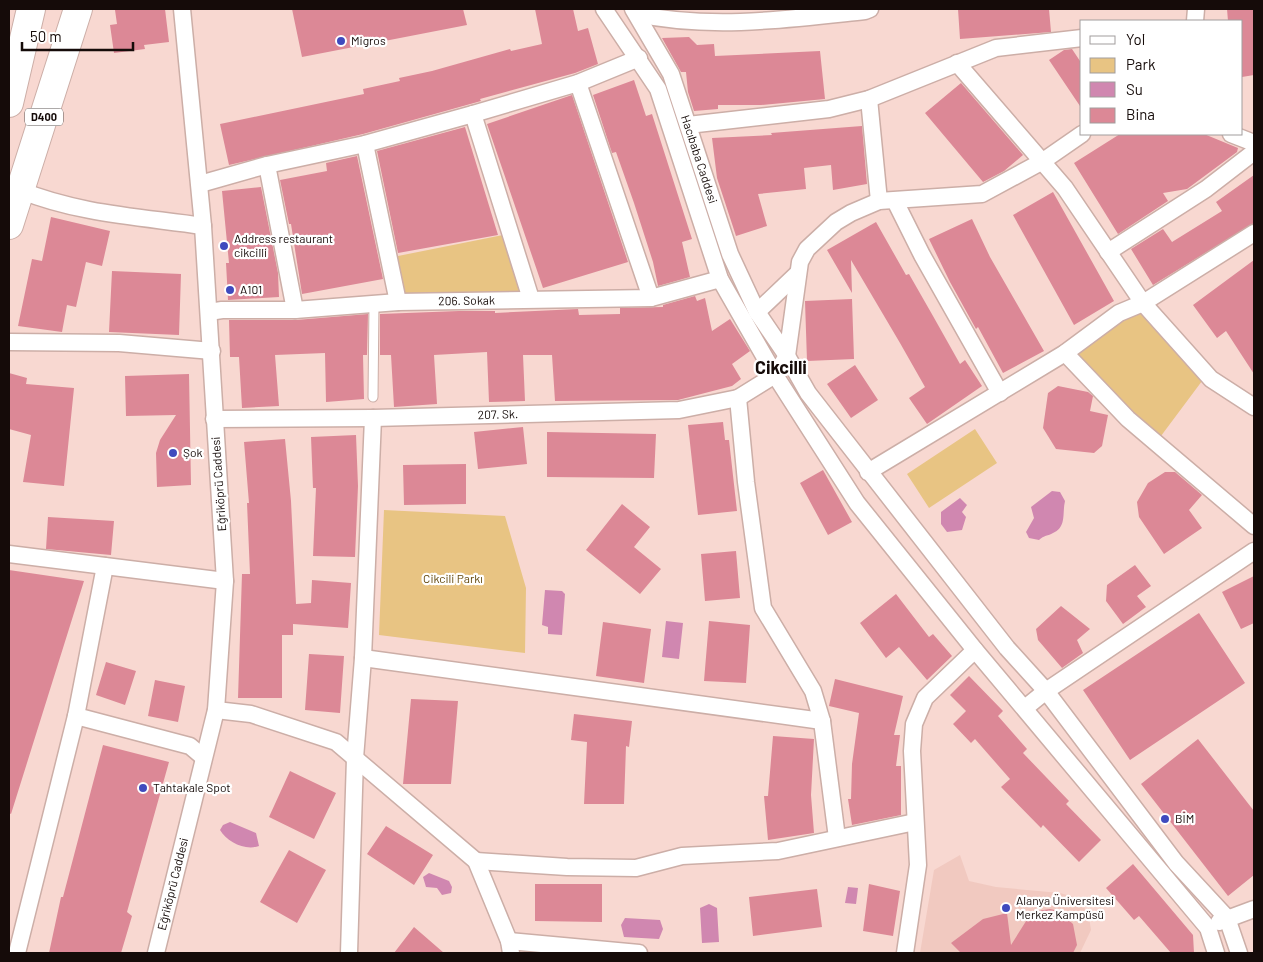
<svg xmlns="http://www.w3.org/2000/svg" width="1263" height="962" font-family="Barlow,sans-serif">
<rect width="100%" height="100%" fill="#f8d8d1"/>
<!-- built -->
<path fill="#f1c9c0" d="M960,855L969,881L996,887L1060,893L1080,899L1089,917L1091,930L1080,953H920L934,870Z"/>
<!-- green -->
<path fill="#e8c483" d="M508,234L528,296L401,299L393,257Z
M1143,308L1205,377L1158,440L1072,354L1120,317Z
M975,429L997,463L929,508L907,474Z
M384,510L505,516L526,588L525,653L379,635Z"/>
<!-- water -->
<path fill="#d087b0" d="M1052,491L1060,492L1065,501C1062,513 1067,527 1053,533C1048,536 1044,535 1039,540L1029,538L1026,532L1034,518L1031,507Z
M960,498L967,505L962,512L966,517L962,530L947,532L941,524V512Z
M545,590L562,591L565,594L562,635L548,634V627L542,625Z
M666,621L683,623L679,659L662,657Z
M230,822L256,833L259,846C245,851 227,842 220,830L223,825Z
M429,873L449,881L452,887L451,893L442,895L437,888L426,887L423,877Z
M848,887L858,888L856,904L845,903Z
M709,904L717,908L719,942L702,943L700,908Z
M625,918L660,920L663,929L659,939L624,937L621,925Z"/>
<!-- building -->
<path fill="#dc8896" d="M123,9H165L169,42L144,45L145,49L114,53L110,25L117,24L115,10Z
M292,9H463L467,25L302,57Z
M535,9H573L578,31L588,28L598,64L575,73L480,99L481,101L363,134L229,165L220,124L364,94L363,89L400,81L399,78L432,71L510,49L511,51L542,44Z
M958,9H1049L1051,32L960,39Z
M1227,9H1254V75L1242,77V21H1228Z
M689,37L697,45L714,44L715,56L820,51L825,99L761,105H718V109L694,111L688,92L686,72H681L662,38Z
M1072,49L1082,64V109L1049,60L1064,50Z
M634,80L646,116L652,114L692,239L682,242L690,277L658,286L653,262L634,203L616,152L612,153L593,95Z
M961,83L1023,155L1004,171L983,182L925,113Z
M572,95L628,262L543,288L487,124Z
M862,126L867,184L833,190L831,165L804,168L806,189L758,194L767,226L736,236L717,178L712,138L772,135L771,133Z
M465,127L498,235L398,253L377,151Z
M1120,134H1204L1238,148L1237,152L1187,189L1163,193L1168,201L1118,234L1074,163Z
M357,156L383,279L302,294L291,224H289L280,180L327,171L326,163Z
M1254,175V223L1153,285L1131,249L1163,229L1172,242L1222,211L1216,202Z
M261,187L278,273L279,297L228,300L226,263H229L222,191Z
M1053,192L1114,301L1074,325L1013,215Z
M51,217L110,231L102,266L86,262L76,307L67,305L62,332L18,326L32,259L42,261Z
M972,219L990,257L1044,351L1003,373L978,327L976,329L950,282L929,239Z
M876,222L906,275L909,274L933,316L960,364L965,360L982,386L927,424L909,398L925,387L900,343L851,260L852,293L827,250Z
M1254,260V374L1226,331L1217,338L1193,305Z
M112,271L181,274L179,335L109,332Z
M695,296L697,301L705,298L712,331L730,319L750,351L732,364L741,379L732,386L678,400L555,401L552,355H523L525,401L489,402L487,352L434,355L437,404L394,407L391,355H380V314L459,311H495V313L578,309L579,315L620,314V308L663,307V305Z
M852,299L854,359L807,361L805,301Z
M368,314L367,355H363L364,399L326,402L325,353L275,355L279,406L242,408L239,357H230L229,320H296Z
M855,365L878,400L851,418L827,384Z
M9,373L27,378L26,384L74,388L64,486L23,482L31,435L9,429Z
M189,374L191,485L157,487L156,453L160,440L176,415L126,416L125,376Z
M1058,386L1088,392L1093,396L1090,411L1108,415L1102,446L1094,453L1056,449L1043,428L1048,393Z
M723,422L725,440H729L737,511L698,515L688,425Z
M523,427L527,464L478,469L474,432Z
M547,432L656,434L654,478L547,477Z
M356,435L358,486L355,557L313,556L316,488H313L311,437Z
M285,439L291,501L296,604L311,603L312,580L351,583L348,628L293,624V635H282V698H238L242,574H250L247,503H249L244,442Z
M466,464V504L404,505L403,465Z
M823,470L852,522L828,535L800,483Z
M1165,472H1175L1202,495L1189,510L1202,528L1164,554L1139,517L1137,502L1148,483Z
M622,504L650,527L634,547L661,569L640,594L586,550Z
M48,517L114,521L111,555L46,549Z
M736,551L740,598L705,601L701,554Z
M1135,565L1151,586L1137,596L1146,607L1123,624L1106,601L1107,585Z
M9,570L84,581L11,814L9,813Z
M1254,576V623L1241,629L1222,592Z
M896,594L929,637L933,634L952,656L927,680L899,647L886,658L860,623Z
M1061,606L1090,629L1077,640L1083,653L1062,668L1038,640L1036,629Z
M1199,613L1245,683L1130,760L1083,690Z
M709,621L750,625L746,683L704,681Z
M603,622L651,629L644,683L596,676Z
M309,654L344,656L340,713L305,710Z
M106,662L136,671L125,705L96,695Z
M969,676L1003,711L998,716L1027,749L1023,753L1069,801L1066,804L1101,840L1079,862L1043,825L1041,828L1001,787L1010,779L975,739L971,743L953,724L966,711L950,695Z
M835,679L903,696L894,735H900L896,766H901V815L852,825L848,799H851L852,764L859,713L829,706Z
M155,680L185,686L178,722L148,716Z
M411,699L458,701L451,784H403Z
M574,714L632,721L629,747L626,746L624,804H584L587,742L571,740Z
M773,736L814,739L811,795L814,833L768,840L764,796H768Z
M1198,739L1254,811V875L1228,896L1141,784Z
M103,745L169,762L127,912L132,916L121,953H49L61,897H63Z
M290,771L336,793L314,839L269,817Z
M386,826L433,855L414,885L367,854Z
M289,850L326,870L297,923L260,902Z
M1133,864L1193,935L1194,953H1171L1139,916L1134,920L1106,888Z
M535,884H602V922L535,921Z
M869,884L900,891L893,936L863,931Z
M817,889L822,927L753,936L749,897Z
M1050,909L1059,911L1073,924L1077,945L1073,953H961L951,943L983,919L1007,913L1011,945L1028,918L1037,911Z
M414,927L444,953H394Z"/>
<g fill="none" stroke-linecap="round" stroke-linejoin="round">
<!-- lane casing -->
<g stroke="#ccaea7" stroke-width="11">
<path id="lane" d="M373,397L374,304"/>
</g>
<!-- street casing -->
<g stroke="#ccaea7" stroke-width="19">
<g id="street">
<path d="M604,9L658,89L720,279L775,375L857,503L975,650L1208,928L1216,953"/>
<path id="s1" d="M633,9L671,74L730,254L757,312L787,356L808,393L1007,648L1046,691L1176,863L1227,918L1239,953"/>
<path d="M637,14C712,30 790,19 865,11L870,9"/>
<path d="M1195,21L1196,9"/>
<path d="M957,63L1065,188L1143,303L1211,379L1254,407"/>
<path d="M578,83L651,298"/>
<path d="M869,99L879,201"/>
<path d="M473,114L531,299"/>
<path d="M688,125L829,109L869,99L996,48L1082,38"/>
<path d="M1231,134L1254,143"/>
<path d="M365,144L398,302"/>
<path d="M267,165L295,310"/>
<path d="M200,184L267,165L365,144L473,114L578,83L639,58"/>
<path d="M20,190C78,214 142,217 203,226"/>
<path d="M895,201L922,255L1000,393"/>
<path d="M1108,252L1206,189L1254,152"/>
<path id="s2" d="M209,312L222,310H295L398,302L651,298L720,279"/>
<path d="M757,312L797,274"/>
<path d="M9,342L119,343L212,351"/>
<path d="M1065,353L1128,419L1254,526"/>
<path d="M738,398L746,482L763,608L813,691L822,721L837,838"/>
<path id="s3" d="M214,419L373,418L679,410L738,398L775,375L787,356L800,262L807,249L836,222L851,213L879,201L982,194L1043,161L1082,134"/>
<path d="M868,472L1065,353L1119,313L1143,303L1254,233"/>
<path d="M9,554L225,581"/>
<path d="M363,658L822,721"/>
<path d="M1025,708L1046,691L1254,551"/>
<path d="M216,710L251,714L336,742L476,861L509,941L511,953"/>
<path d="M76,716L190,746L203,757"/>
<path d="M476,861L567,867L636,868L682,856L778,851L915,822"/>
<path d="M1219,922L1254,909"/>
<path d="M509,941L639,953"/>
<path d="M17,953L76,716L105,566"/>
<path id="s4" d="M156,953L216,710L225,581L203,226L182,9"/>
<path d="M349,953L355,758L363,658L373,418"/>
<path d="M905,953L918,865L912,751L914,724L925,698L975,650"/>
</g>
</g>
<!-- highway casing -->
<g stroke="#ccaea7" stroke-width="30">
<path id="highway" d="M9,103L31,9
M9,225L78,9"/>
</g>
<!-- lane -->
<use href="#lane" stroke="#fff" stroke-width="9"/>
<!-- street -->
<use href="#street" stroke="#fff" stroke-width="16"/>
<!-- highway -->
<use href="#highway" stroke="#fff" stroke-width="28"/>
</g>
<!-- markers -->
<g fill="#3f4abe" stroke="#fff" stroke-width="2">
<circle cx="341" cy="41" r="5"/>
<circle cx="224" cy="246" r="5"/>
<circle cx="230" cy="290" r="5"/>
<circle cx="173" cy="453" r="5"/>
<circle cx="143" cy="788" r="5"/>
<circle cx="1165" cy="819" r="5"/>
<circle cx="1006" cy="908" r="5"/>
</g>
<g text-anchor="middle" stroke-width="4.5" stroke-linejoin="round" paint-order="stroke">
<!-- shield labels -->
<rect fill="#fff" stroke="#5b5453" stroke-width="1" x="25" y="108.5" width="38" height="17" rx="4"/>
<g font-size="11" font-weight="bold" fill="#150b09">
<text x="44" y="121">D400</text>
</g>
<!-- poi labels -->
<g font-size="12" fill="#150b09" stroke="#fff" text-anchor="start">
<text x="351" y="45">Migros</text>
<text x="234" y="243">Address restaurant<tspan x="234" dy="14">cikcilli</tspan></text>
<text x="240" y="294">A101</text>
<text x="183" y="457">Şok</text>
<text x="153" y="792">Tahtakale Spot</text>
<text x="1175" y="823">BİM</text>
<text x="1016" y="905">Alanya Üniversitesi<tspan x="1016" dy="14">Merkez Kampüsü</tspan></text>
</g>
<!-- street labels -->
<g font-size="12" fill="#150b09" stroke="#fff">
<text dy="4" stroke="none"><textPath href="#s1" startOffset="165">Hacıbaba Caddesi</textPath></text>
<text dy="4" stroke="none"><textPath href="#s2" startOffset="258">206. Sokak</textPath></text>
<text dy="4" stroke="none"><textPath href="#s3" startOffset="284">207. Sk.</textPath></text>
<text transform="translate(219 484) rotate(-94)" y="4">Eğriköprü Caddesi</text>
<text dy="4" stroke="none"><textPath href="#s4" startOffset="71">Eğriköprü Caddesi</textPath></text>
</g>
<!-- park labels -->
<g font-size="12" fill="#64490e" stroke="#fff">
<text x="453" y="583">Cikcili Parkı</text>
</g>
<!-- district labels -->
<g font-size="18" font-weight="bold" fill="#150b09" stroke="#fff">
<text x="781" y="374">Cikcilli</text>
</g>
</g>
<!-- border -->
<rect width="1263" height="962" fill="none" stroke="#150b09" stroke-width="20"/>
<!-- legend -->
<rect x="1080" y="20" width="162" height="115" fill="#ffffff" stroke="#a19d9d"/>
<rect x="1090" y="36" width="25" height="8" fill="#ffffff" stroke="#a19d9d"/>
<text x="1126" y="45" font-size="15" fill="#150b09">Yol</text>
<rect x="1090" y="58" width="25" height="15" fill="#e8c483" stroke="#a19d9d"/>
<text x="1126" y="70" font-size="15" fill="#150b09">Park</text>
<rect x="1090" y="82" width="25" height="15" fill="#d087b0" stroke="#a19d9d"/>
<text x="1126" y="95" font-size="15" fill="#150b09">Su</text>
<rect x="1090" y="108" width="25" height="15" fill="#dc8896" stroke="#a19d9d"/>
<text x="1126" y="120" font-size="15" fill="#150b09">Bina</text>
<!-- scale -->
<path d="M22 42v8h111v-8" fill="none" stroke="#150b09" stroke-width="2.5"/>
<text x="30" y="42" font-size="15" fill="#150b09" stroke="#ffffff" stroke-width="4" paint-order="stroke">50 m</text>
</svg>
